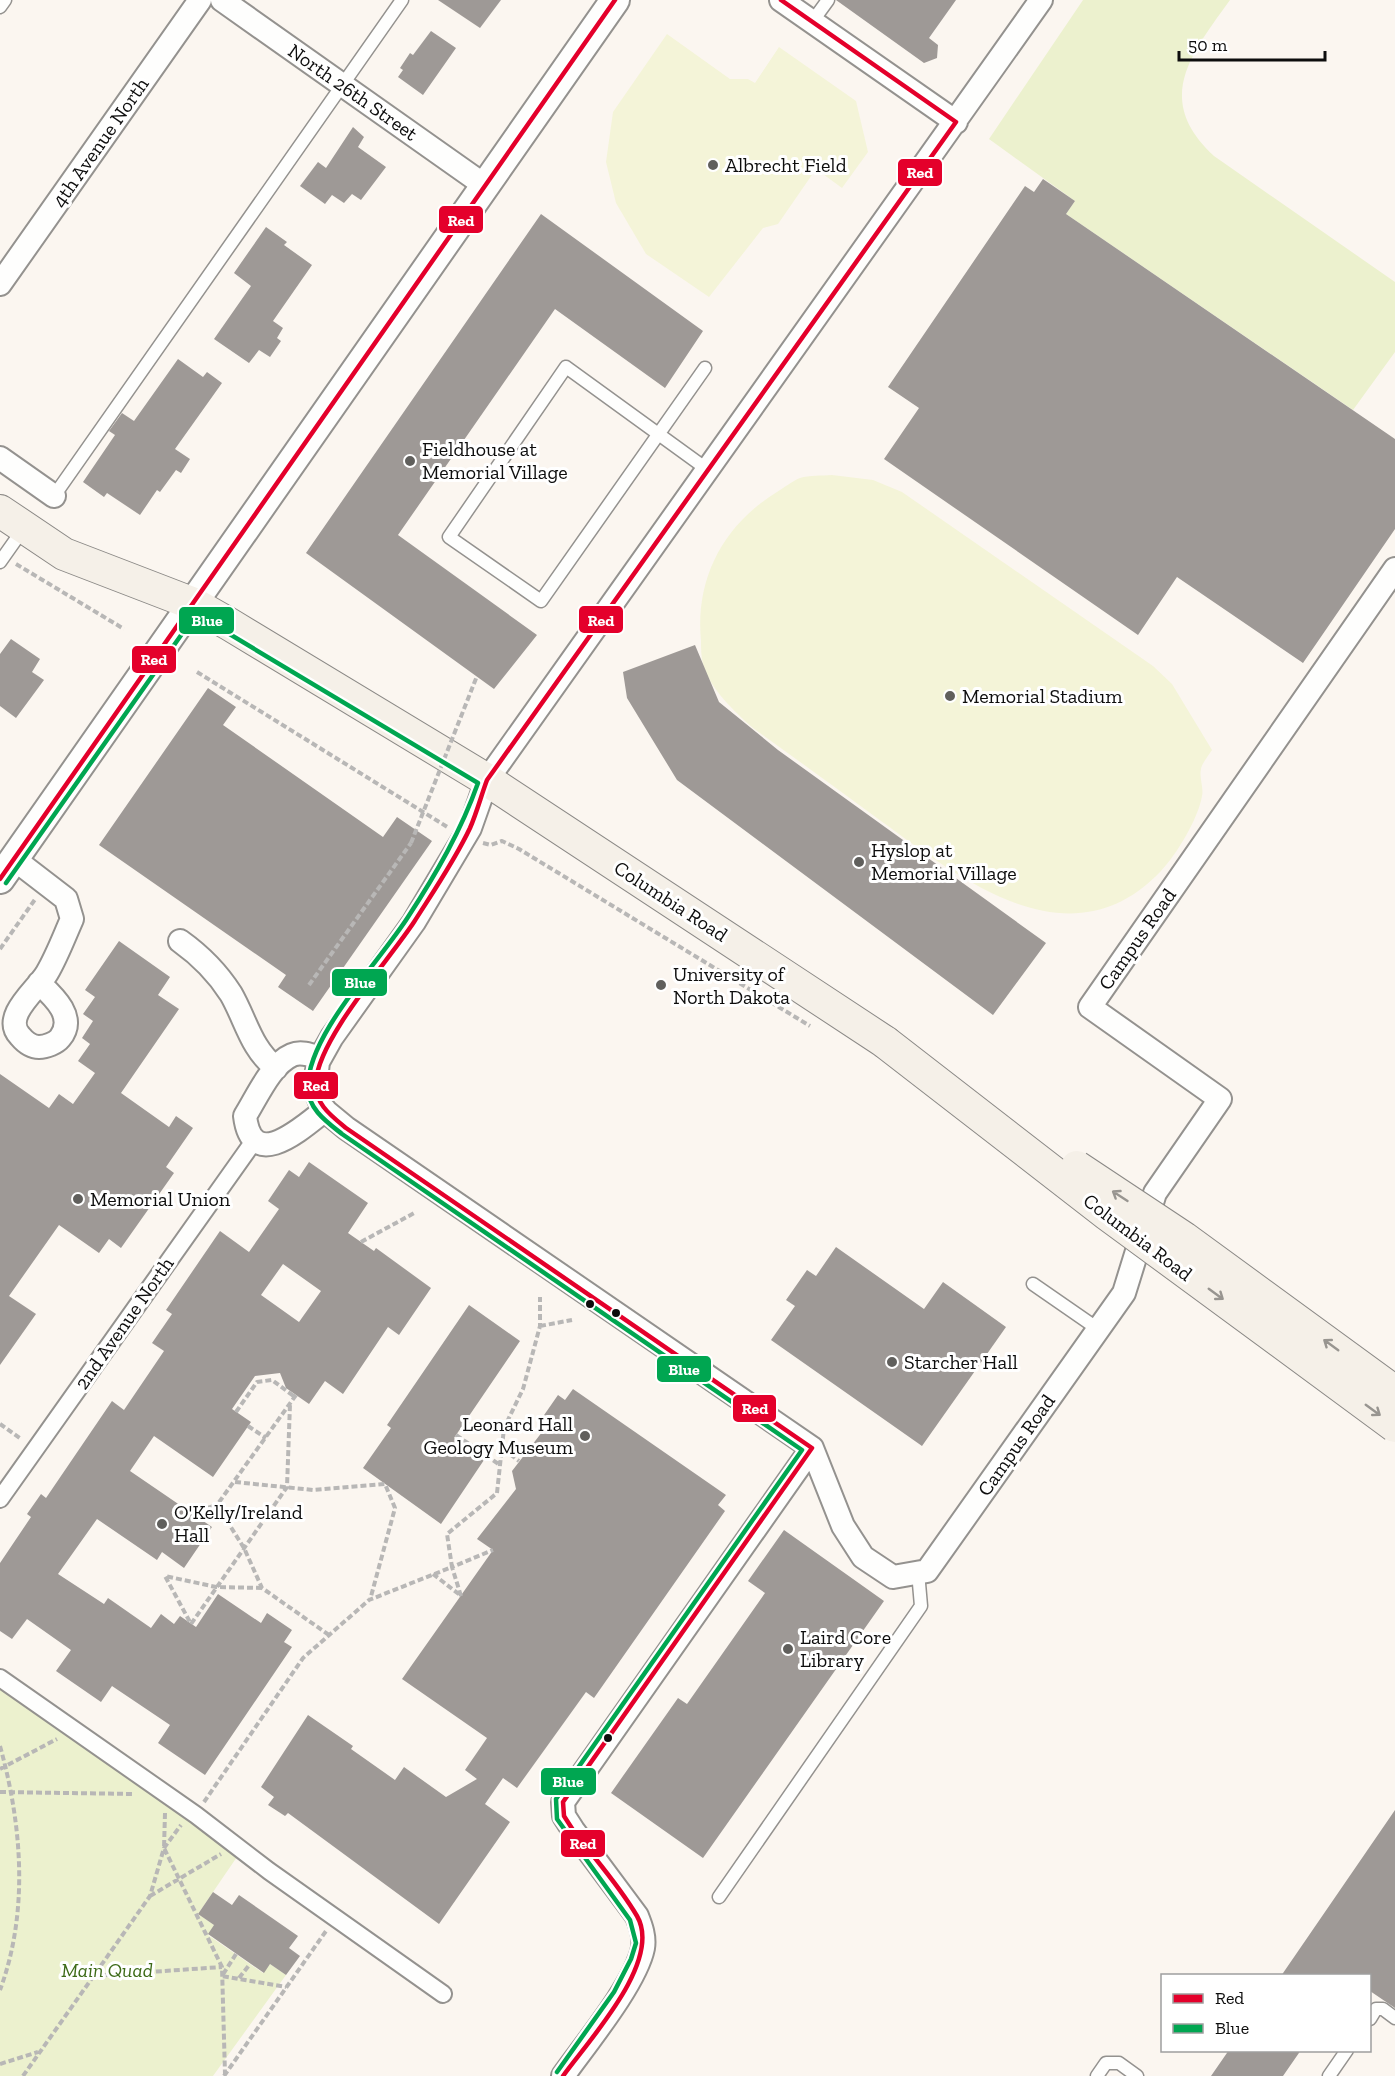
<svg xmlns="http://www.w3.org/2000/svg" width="1395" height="2076" font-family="'Zilla Slab',serif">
<rect width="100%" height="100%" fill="#fbf6f0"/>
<!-- green -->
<path fill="#ecf1ce" d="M1083,0H1230C1191,54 1153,100 1214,156L1395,282V352L1353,410L1066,214L1075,201L989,139Z
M0,1678L241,1851L198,1914L214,1925L208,1935L263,1973L270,1964L286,1975L213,2076H0Z"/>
<!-- pitch -->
<path fill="#f4f4d8" d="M667,34L730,79H748L755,83L779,47L856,101L868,152L842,188L816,169L778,224L763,228L709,297L646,254L616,203L606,162L613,112Z
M832,475L873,480L902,492L1153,666L1172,684L1212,750C1209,755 1202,763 1201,769C1199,778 1204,788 1202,796C1198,819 1177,854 1161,871C1071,966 962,880 881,821C839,790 796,759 753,728C734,711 710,689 703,664C701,657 701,648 701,641C695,579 723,525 777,492C784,488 792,481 800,478C809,475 822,476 832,475Z"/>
<!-- building -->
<path fill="#9e9996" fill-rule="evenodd" d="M438,0H501L480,28Z
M836,0H956L929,38L938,45L937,58L924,63Z
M431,31L456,48L423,95L398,77L403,70L400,68L410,53L413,55Z
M353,127L364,137L358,147L386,167L361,200L352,194L344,203L332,195L325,204L300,186L318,162L326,168Z
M1043,179L1075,201L1066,214L1395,439V529L1303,663L1177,577L1138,635L884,459L919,408L888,387L1025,186L1034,192Z
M541,214L703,331L665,388L555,309L398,535L537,635L494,689L306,553Z
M266,227L287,242L284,245L312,265L273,321L283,328L277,338L281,341L270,357L259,350L249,363L214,339L251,286L234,273Z
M178,359L203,377L207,372L222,383L175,449L190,459L181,473L176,470L160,492L157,490L140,515L107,493L104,497L83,482L115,435L109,431L122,413L134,421Z
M11,639L40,659L32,672L44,680L16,718L0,706V654Z
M695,645L719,702L778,750L1046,943L993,1015L677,780L627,698L623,672Z
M208,688L236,707L223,725L383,837L397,817L432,841L313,1011L278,987L286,975L99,845Z
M119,941L170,977L158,995L179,1009L121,1093L169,1127L176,1116L193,1128L166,1167L174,1173L121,1248L109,1239L99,1253L59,1225L9,1296L36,1314L0,1365V1074L49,1108L59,1094L73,1104L95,1073L78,1061L90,1044L82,1038L93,1021L83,1014L95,997L85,990Z
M309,1162L368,1203L348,1233L374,1251L376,1248L431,1288L399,1335L388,1327L343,1394L325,1381L309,1404L286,1388L280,1373L255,1376L232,1409L251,1422L213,1477L154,1436L130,1471L212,1527L184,1568L162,1552L157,1560L97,1519L58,1574L104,1604L108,1598L151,1628L161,1614L174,1624L180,1616L196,1627L218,1594L261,1623L267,1613L292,1630L284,1642L292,1647L205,1775L158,1743L170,1725L112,1686L101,1702L56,1671L71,1650L27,1619L12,1639L0,1631V1563L31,1517L27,1514L41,1494L46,1498L112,1401L124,1410L164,1351L152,1343L172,1314L166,1310L220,1231L249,1252L279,1209L268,1201L289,1170L299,1177ZM283,1264L321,1291L299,1322L261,1295Z
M836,1247L924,1309L943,1282L1006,1327L922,1446L771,1340L795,1306L786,1300L807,1270L816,1276Z
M469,1305L520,1341L454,1438L484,1460L441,1524L363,1468L391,1428L387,1425Z
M573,1389L726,1495L718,1505L725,1511L594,1698L586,1692L517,1788L503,1778L485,1804L510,1822L439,1924L288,1813L285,1816L268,1805L274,1797L261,1787L308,1715L353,1746L351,1749L395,1780L404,1767L446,1797L477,1779L465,1770L487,1738L402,1679L493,1550L477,1539L516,1489L512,1471L549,1423L542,1418L558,1395L565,1400Z
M784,1530L884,1601L703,1858L611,1793L678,1698L687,1704L765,1593L748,1581Z
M1395,1810V2008L1370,1991V1976H1281Z
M213,1892L232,1905L239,1895L298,1936L289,1948L300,1956L286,1975L270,1964L264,1973L208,1934L214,1925L198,1914Z
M1229,2050H1301L1283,2076H1211Z"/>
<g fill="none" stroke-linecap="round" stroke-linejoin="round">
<!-- service casing -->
<g stroke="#94928f" stroke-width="15">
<path id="service" d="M0,7L5,0
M812,22L828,0
M705,368L541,601L449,537L566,367L708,470
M54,496L402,0
M0,562L24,528
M1033,1284L1098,1329
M719,1897L921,1606L918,1572
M1370,2019L1376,2009H1383L1395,2018
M1097,2076L1106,2063H1119L1137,2076
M1329,2076L1347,2050"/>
</g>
<!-- pedestrian casing -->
<g stroke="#94928f" stroke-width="20">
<path id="pedestrian" d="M0,1499L249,1148
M0,1678L196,1815L269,1871L443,1994"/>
</g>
<!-- minor casing -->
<g stroke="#94928f" stroke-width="26">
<path id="minor" d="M222,0L484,185
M781,0L956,122
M1041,0L487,780L470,828L414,922L332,1037L318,1062L315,1089L323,1109L346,1128L812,1448L843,1526L863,1557L893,1577L927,1571L1124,1293L1155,1193L1220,1099L1090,1007L1395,569
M0,284L200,0
M0,458L54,496
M14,859L66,899L72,919C64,937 57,956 47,973C38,989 1,1016 20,1036C25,1042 31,1047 39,1047C46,1047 56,1043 60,1038C77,1017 53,996 39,983
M180,941C201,956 217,972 231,994C246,1020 251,1049 276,1068
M320,1058C311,1055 301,1051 292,1055C271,1064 257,1097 245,1116C252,1174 302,1128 325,1110
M563,2076C585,2045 636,1983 643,1948C645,1937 641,1926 637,1916L573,1830L564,1816L563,1802L812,1448"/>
</g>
<!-- tertiary casing -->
<g stroke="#94928f" stroke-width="32">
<path id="tertiary" d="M0,879L615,0"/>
</g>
<!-- secondary casing -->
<g stroke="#8b8986" stroke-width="34">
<path id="secondary" d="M0,511L64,554L194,604L229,624L487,780L885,1042"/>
</g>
<!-- path -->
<path stroke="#b8b7b6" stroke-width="4" stroke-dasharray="6 3" stroke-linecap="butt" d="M16,564L124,629
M197,672L449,828
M483,843L491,845L502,841L519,849L810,1026
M0,949L36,898
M309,985L411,843
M361,1242L416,1212
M540,1326L572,1320
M296,1395L217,1505L244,1548L262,1588L329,1635
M236,1412L257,1382L272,1380L295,1397
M0,1424L21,1439
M248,1426L266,1438
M456,1435L500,1465
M503,1449L519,1461
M235,1482L313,1490L385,1484L395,1508L370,1600
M191,1513L217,1505
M433,1574L460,1595
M262,1588L216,1587L165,1576L191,1624L287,1487L290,1404
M461,1596L452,1567L493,1550
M0,1746C22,1825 29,1912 0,1990
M0,1769L57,1739
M0,1792L134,1794
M204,1802L303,1658L369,1600L452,1567L447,1534L497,1493L504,1428L523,1389L540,1326V1297
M165,1813L164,1848L222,1967L225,2074
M150,1896L221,1854
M236,1954L222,1976L286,1987
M93,1976L222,1967
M239,1978L250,1964
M0,2064L38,2052
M23,2076L150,1896L164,1848L181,1825
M224,2076L326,1931"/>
<!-- service -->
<use href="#service" stroke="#fefefd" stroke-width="12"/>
<!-- pedestrian -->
<use href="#pedestrian" stroke="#fefefd" stroke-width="16"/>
<!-- minor -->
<use href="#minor" stroke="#fefefd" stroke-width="22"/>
<!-- tertiary -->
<use href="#tertiary" stroke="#fefefd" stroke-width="28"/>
<!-- secondary -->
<use href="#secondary" stroke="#f5f0e8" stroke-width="32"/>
<!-- secondary-bridge casing -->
<g stroke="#8b8986" stroke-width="34" stroke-linecap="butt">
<path id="secondary-bridge" d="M885,1042L1107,1214L1395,1426
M1077,1167L1184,1238L1395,1392"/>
</g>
<!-- path-bridge -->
<path stroke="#b8b7b6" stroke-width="4" stroke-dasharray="6 3" stroke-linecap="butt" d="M411,843L477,676"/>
<!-- secondary-bridge -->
<use href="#secondary-bridge" stroke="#f5f0e8" stroke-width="32"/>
<!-- bus-1 casing -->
<g stroke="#fff" stroke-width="9">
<path id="bus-1" d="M0,879L615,0
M563,2076C589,2040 663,1961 637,1916C619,1885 594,1858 573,1830L564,1816L563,1802L812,1448L346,1128C330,1115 314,1103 316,1081C319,1038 389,960 414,922C433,892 455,860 470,828C477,812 481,796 487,780L956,122L781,0"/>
</g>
<!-- bus-2 casing -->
<g stroke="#fff" stroke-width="9">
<path id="bus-2" d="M6,883L196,614L478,783C461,831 436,874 408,917C380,961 306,1037 308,1088C308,1109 327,1122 342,1134L802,1450L556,1799L557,1819L630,1920L636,1943L631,1959L614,1992L557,2072"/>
</g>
<!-- bus-1 -->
<use href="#bus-1" stroke="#e4002b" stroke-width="4.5"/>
<!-- bus-2 -->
<use href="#bus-2" stroke="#00a651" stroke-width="4.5"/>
</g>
<!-- one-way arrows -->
<defs><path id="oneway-shaft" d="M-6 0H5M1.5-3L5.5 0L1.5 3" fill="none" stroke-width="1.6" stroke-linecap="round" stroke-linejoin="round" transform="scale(1.5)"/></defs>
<g stroke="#989590">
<use href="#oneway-shaft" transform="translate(1120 1196) rotate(-147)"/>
<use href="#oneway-shaft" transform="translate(1216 1294) rotate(36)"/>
<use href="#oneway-shaft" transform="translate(1331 1345) rotate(-144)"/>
<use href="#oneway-shaft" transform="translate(1373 1410) rotate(36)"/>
</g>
<!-- markers -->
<g fill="#605f5c" stroke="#fff" stroke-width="2">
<circle cx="713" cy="165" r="6"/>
<circle cx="410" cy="461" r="6"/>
<circle cx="950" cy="696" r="6"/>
<circle cx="859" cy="862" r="6"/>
<circle cx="661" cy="985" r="6"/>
<circle cx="78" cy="1199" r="6"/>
<circle cx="892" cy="1362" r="6"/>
<circle cx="585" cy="1436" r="6"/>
<circle cx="162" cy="1524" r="6"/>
<circle cx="788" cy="1649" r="6"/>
</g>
<g fill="#0d0d0d" stroke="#fff" stroke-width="2">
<circle cx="590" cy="1304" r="5"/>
<circle cx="616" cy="1313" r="5"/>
<circle cx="608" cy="1738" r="5"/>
</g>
<g text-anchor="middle" stroke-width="6" stroke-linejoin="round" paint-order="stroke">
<!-- street labels -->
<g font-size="20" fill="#0d0d0d" stroke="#fff">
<text transform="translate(353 92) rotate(35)" y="7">North 26th Street</text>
<text transform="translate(100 142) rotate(-55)" y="7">4th Avenue North</text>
<text transform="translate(671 901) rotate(33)" y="7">Columbia Road</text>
<text transform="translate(1137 939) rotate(-55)" y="7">Campus Road</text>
<text transform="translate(1138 1237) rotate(37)" y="7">Columbia Road</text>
<text transform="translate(124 1323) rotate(-55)" y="7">2nd Avenue North</text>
<text transform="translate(1016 1445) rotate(-55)" y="7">Campus Road</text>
</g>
<!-- poi labels -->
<g font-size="20" fill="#0d0d0d" stroke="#fff" text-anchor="start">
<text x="725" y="172">Albrecht Field</text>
<text x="422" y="456">Fieldhouse at<tspan x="422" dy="23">Memorial Village</tspan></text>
<text x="962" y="703">Memorial Stadium</text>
<text x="871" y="857">Hyslop at<tspan x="871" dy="23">Memorial Village</tspan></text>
<text x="673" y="981">University of<tspan x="673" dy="23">North Dakota</tspan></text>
<text x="90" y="1206">Memorial Union</text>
<text x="904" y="1369">Starcher Hall</text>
<text x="573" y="1431" text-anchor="end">Leonard Hall<tspan x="573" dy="23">Geology Museum</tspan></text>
<text x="174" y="1519">O'Kelly/Ireland<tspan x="174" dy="23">Hall</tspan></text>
<text x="800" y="1644">Laird Core<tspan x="800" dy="23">Library</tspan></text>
</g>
<!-- park labels -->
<g font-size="20" font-style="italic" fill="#3d6a17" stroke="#fff">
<text x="107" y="1977">Main Quad</text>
</g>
</g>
<g stroke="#fff" stroke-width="2">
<rect x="897" y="158" width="46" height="29" rx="6" fill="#e4002b"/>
<rect x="438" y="205" width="46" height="29" rx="6" fill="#e4002b"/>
<rect x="578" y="605" width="46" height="29" rx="6" fill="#e4002b"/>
<rect x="178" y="606" width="57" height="29" rx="6" fill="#00a651"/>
<rect x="131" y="645" width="46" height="29" rx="6" fill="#e4002b"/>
<rect x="331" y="968" width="57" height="29" rx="6" fill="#00a651"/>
<rect x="293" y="1071" width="46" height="29" rx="6" fill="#e4002b"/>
<rect x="656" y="1355" width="56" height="28" rx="6" fill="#00a651"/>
<rect x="732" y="1394" width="45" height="29" rx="6" fill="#e4002b"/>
<rect x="540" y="1767" width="57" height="29" rx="6" fill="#00a651"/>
<rect x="560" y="1829" width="46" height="29" rx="6" fill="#e4002b"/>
</g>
<g font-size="16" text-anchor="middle" font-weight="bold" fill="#fff">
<text x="920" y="178">Red</text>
<text x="461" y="226">Red</text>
<text x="601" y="626">Red</text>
<text x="207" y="626">Blue</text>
<text x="154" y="665">Red</text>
<text x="360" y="988">Blue</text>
<text x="316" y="1091">Red</text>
<text x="684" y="1375">Blue</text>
<text x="755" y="1414">Red</text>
<text x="568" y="1787">Blue</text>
<text x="583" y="1849">Red</text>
</g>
<!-- legend -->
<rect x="1161" y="1974" width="210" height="78" fill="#ffffff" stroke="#9e9e9e" stroke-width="1.5"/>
<rect x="1173" y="1994" width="30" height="9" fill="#e4002b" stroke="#9e9e9e" stroke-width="1.5"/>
<text x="1215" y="2004" font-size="18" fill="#0d0d0d">Red</text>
<rect x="1173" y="2024" width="30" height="9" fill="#00a651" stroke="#9e9e9e" stroke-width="1.5"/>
<text x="1215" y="2034" font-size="18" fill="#0d0d0d">Blue</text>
<!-- scale -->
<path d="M1179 51v9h146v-9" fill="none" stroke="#0d0d0d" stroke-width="3"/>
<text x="1188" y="51" font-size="18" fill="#0d0d0d" stroke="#ffffff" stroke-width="4.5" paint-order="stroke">50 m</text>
</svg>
